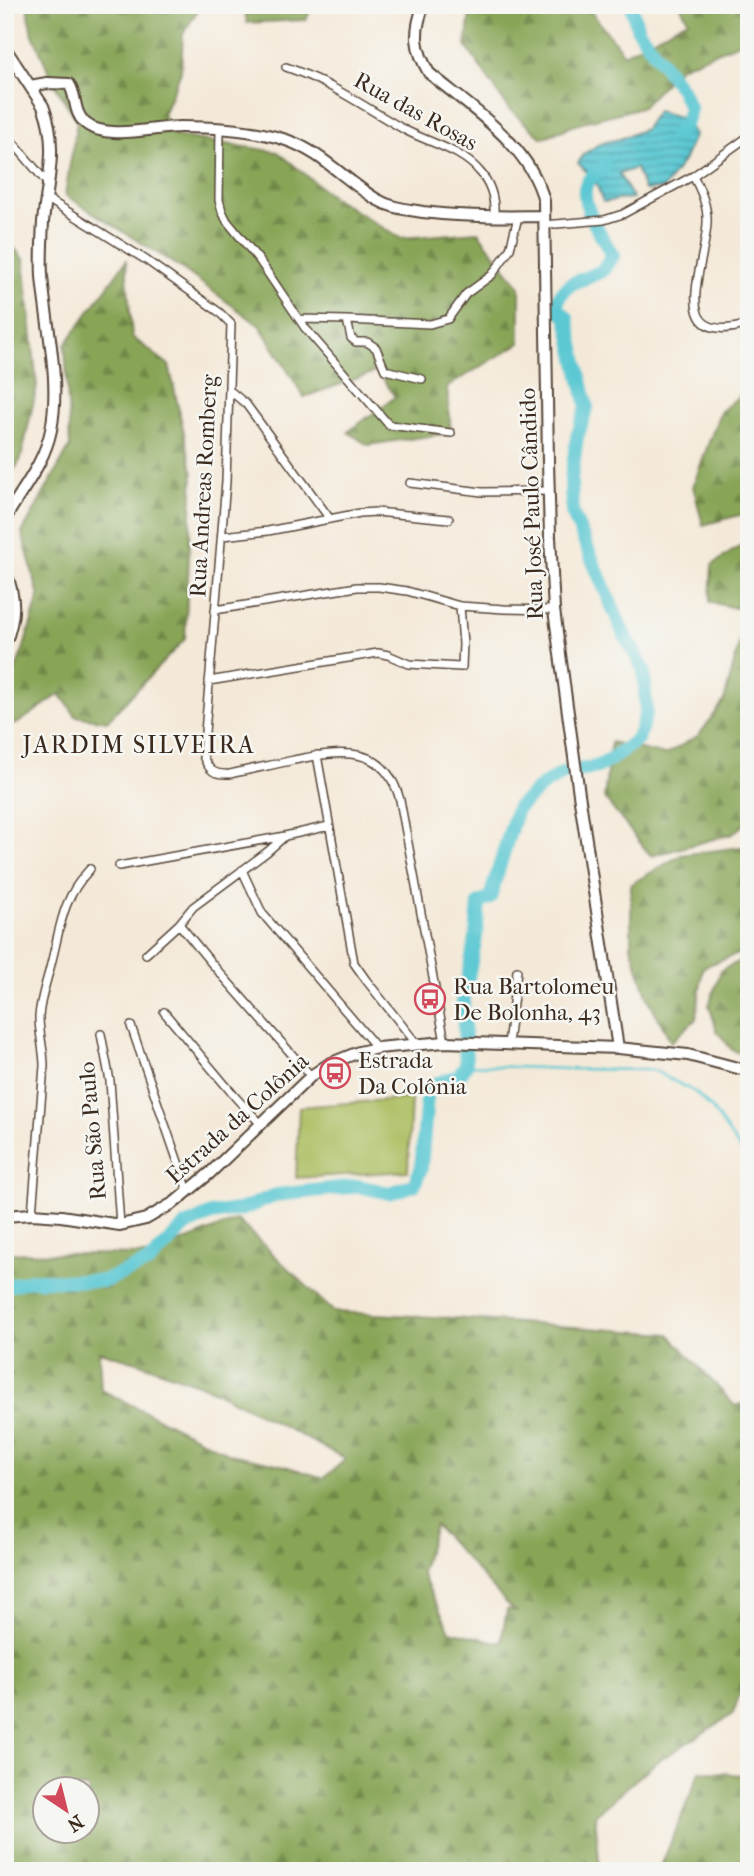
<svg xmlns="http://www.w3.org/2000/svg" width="754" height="1876" font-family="'IM FELL French Canon',serif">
<defs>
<pattern id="forest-firs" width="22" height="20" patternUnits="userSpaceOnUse" patternTransform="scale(1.75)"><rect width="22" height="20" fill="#88a557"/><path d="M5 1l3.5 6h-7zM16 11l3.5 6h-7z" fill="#708747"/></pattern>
<pattern id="water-rules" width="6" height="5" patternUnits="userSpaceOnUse" patternTransform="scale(1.75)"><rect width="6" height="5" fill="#5cc8d3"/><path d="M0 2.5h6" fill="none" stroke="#4da3ab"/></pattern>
</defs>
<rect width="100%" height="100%" fill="#f6f6f2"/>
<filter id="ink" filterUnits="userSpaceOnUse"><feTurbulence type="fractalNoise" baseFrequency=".0143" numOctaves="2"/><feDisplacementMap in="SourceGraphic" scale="14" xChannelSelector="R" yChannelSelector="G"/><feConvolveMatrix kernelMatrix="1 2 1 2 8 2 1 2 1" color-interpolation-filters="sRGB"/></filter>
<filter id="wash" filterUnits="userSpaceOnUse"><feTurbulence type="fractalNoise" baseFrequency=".00686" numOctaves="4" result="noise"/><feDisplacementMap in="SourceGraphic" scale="28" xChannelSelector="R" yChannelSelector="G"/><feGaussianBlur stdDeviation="1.57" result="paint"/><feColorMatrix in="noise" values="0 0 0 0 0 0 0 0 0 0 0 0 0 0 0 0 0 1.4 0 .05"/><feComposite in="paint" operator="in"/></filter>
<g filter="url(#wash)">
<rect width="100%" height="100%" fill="#f4e9d8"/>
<!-- forest -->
<path fill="url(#forest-firs)" stroke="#62683a" stroke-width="2" fill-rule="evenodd" d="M27,5H201L183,34L181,71L163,115L175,136L278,152L331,196L400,238L478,232L520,287V343L447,387L451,433L368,445L348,432L395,397L378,371L304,397L260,326L184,270L65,195L77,121L54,84L31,30Z
M244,5H313L306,20L247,23Z
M471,5H586L624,54L688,20L680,5H749V39L680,67L642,107L583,122L542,138L509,109L466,46Z
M5,238L24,259L37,386L21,459L5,484Z
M126,261L132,337L169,365L193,474L185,639L107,721L76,716L60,694L18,723L5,726V697L24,647L39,596L22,533L70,446L65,345Z
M749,388V498L744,514L703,525L693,486L720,412Z
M749,540V820L732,834L651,856L604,798L611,742L665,755L699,735L724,701L748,611L710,602L712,565Z
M749,846V950L703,967L696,1019L671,1042L648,998L631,946V884L681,855Z
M749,957V1057L732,1050L717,1031L709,1005L721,970Z
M237,1220L334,1312L453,1318L669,1334L735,1406L749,1402V1666L733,1714L655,1763L595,1815L600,1871H5V1253L150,1255ZM99,1351L137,1362L211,1389L346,1459L324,1478L278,1464L230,1454L101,1390ZM435,1525L513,1610L518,1612L507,1609L501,1643L450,1631L421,1573ZM46,1788H88V1830H46Z
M700,1771L742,1775L749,1813V1868L747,1871H659Z"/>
<!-- pitch -->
<path fill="#abbe61" stroke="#737440" stroke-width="2" d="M411,1098L408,1171L296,1178L299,1107Z"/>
<!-- water -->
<path fill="url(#water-rules)" stroke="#4c7978" stroke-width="2" d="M657,111L679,117L695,134L683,161L663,189L644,190L636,168L619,174L633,198L603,202L595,180L578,163L584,154L601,143L620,139L645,129Z"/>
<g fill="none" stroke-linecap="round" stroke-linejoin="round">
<!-- stream -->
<path stroke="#5cc8d3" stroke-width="2.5" d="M466,1065L568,1069L653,1070L695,1092L712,1109L749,1162"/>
<!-- river -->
<path stroke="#5cc8d3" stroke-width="14" d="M631,5L638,30L681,89L690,109L685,124L675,136
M5,1287L30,1280L104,1281L149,1262L185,1226L211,1214L243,1209L276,1195L358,1186L389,1193L414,1185L421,1169L427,1096L432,1085L459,1076L466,1065L463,1002L476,937L479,903L490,898L517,808L542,786L563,773L597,767L608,761L638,739L646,713L644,670L623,632L572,512L571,480L577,437L587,407L567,318L556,306L561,294L571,284L602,271L613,256C604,240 579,203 586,185C590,176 598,171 605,166"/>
</g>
</g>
<g filter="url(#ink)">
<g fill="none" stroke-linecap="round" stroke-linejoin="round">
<!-- street casing -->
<g stroke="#57473a" stroke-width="10">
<path id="street" d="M286,67C332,83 364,107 405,130C430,143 462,150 480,172C492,185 495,200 494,217
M220,130L219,200L222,211L227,221L259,260L305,328L389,425L451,433
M5,133L48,184
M693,176C701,190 708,207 707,223C706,264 664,349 749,324
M46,198L146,260L219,312L231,324L226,482L203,756C209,771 214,775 230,774C251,769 273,765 294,760C341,750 385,744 400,800L445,1042
M544,225L604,220L623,214L693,176L749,136
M300,319L347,320
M422,379L385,370L376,348L367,342H356L351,338L347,320L430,324L448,319L466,294L492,275L510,249L518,217
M229,390L246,404L330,519
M410,483L482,492L549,491
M222,536L268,531L360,513L376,512L449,519
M215,610L357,587H379L407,591L460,606L504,609L554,610
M209,681L378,653L388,655L409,664L460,667H462L463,644L460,606
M317,755L354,963L366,980L416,1043
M119,866L285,836L329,826
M242,870L262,913L377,1048
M179,924L213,965L311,1076
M146,954L179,924L193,907L267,852L284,837
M164,1012L237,1099L261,1124
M131,1026L188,1191
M101,1034L110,1081L120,1225
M508,1044L517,971
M32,1214L44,1066C44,1050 39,1034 39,1017C40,999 47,981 51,964C61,926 61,900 90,869"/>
</g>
<!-- secondary casing -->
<g stroke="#57473a" stroke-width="14">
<path id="secondary" d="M424,5C413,32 415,49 429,73C471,108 530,145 544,201L548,461L550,537L554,610L579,794L618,1048
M5,48L43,106C59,145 47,183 43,222C42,240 41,258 42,276C46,326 61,379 51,430C44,464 22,489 5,519
M30,86L47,83L69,84C77,96 73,112 85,123C106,141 155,127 180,127C214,127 253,129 286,140C320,151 346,181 376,199C391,208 405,209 423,212C463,217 503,217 544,216
M5,570C16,598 16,615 5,644
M5,1216L32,1214L61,1216L120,1225L146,1219L175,1202L210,1173L311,1076L329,1064L359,1052L377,1048L445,1042L618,1048L688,1055L749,1071"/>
</g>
<!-- street -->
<use href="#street" stroke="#fff" stroke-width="7"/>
<!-- secondary -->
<use href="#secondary" stroke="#fff" stroke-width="10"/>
</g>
</g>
<!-- icons -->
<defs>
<g id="bus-ring" transform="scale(1.575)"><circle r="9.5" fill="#f6f6f2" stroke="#d1495b" stroke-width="1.5"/><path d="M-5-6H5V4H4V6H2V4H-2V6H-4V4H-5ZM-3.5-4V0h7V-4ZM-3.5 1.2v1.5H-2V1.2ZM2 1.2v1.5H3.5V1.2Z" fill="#d1495b"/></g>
</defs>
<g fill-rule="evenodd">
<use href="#bus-ring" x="430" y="999"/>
<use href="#bus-ring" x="335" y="1073"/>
</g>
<g text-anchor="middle" stroke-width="5" stroke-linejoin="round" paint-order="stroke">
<!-- street labels -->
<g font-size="23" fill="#3b2a1e" stroke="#f6f6f2">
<text transform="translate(416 111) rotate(29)" y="8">Rua das Rosas</text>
<text transform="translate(203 486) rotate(-87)" y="8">Rua Andreas Romberg</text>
<text transform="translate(531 504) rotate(-92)" y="8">Rua José Paulo Cândido</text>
<text transform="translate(237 1118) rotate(-42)" y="8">Estrada da Colônia</text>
<text transform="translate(92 1131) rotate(-95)" y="8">Rua São Paulo</text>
</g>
<!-- poi labels -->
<g font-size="23" fill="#3b2a1e" stroke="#f6f6f2" text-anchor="start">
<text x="453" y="994">Rua Bartolomeu<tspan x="453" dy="26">De Bolonha, 43</tspan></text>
<text x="358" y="1068">Estrada<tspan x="358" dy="26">Da Colônia</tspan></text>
</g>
<!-- neighbourhood labels -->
<g font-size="24" letter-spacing="2" fill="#3b2a1e" stroke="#f6f6f2">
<text x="139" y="753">JARDIM SILVEIRA</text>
</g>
</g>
<!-- margin -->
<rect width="754" height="1876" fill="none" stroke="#f6f6f2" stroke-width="28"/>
<!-- north arrow -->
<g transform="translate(66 1810) rotate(145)"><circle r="33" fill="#f6f6f2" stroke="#aba49d" stroke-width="2"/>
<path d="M0-5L12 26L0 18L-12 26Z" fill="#d1495b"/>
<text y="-10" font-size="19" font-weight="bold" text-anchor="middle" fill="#3b2a1e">N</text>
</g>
</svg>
